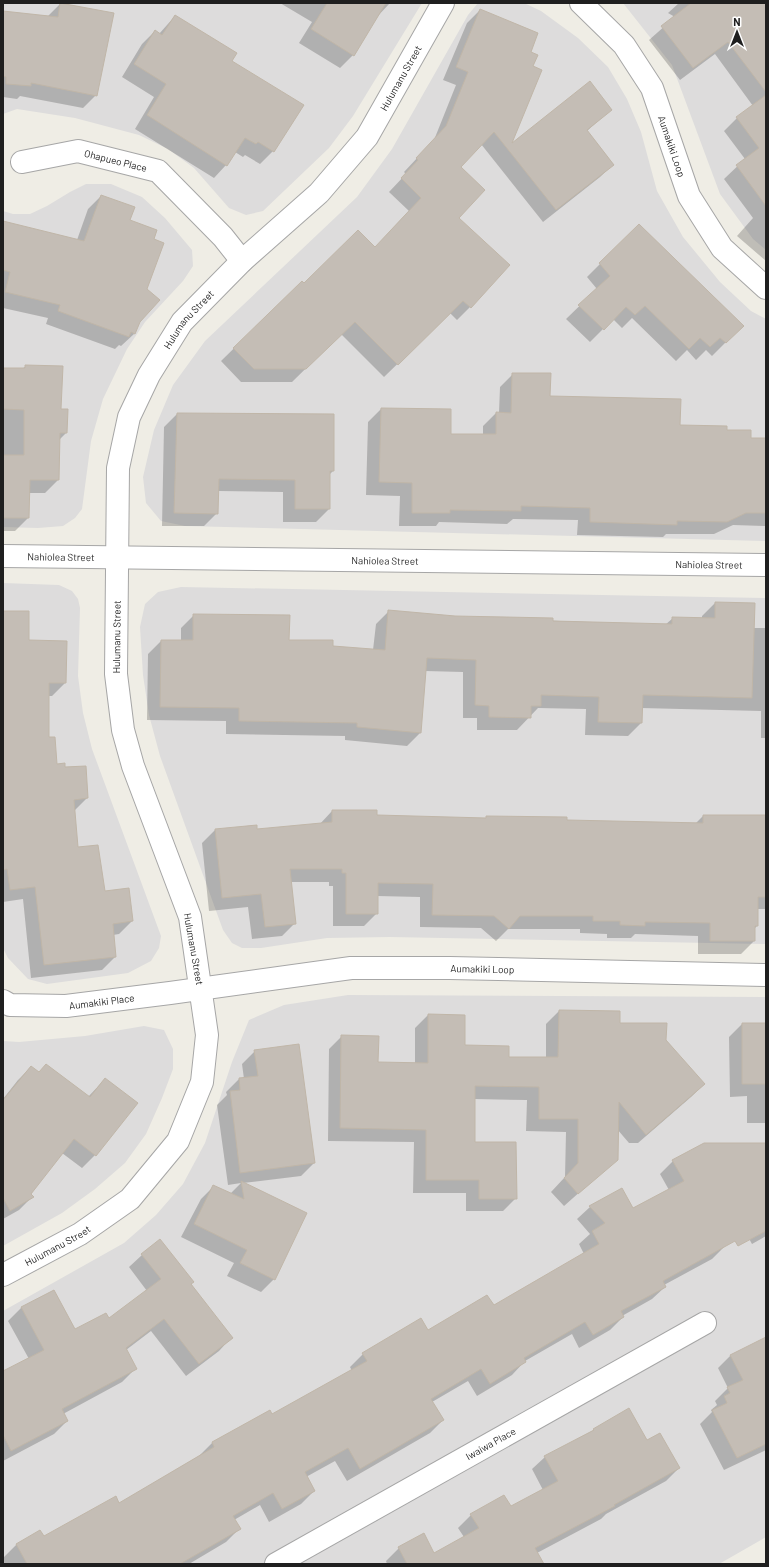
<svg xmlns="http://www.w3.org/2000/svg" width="769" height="1567" font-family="Barlow,sans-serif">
<rect width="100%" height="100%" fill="#efede5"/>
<!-- residential -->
<path fill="#dddcdc" d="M3,3H422L353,116L329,148L263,211L246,215L229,208L194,168L168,149L139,135L75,118L17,109L3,114Z
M478,3H524L541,11L578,38L608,67L627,99L641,132L657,191L683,237L720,282L751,311L766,319V541L185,526L161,521L146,503L143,477L154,430L173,385L205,341L357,197L392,149L468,15Z
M623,3H766V250L753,239L720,194L672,65Z
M86,184H111L142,197L165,218L192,250L193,266L183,281L145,322L127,349L103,399L91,441L82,509L75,518L63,526L38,528L3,527V211L13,214H30L47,206L70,192Z
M3,583L59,585L72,591L78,599L80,608L78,676L83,713L92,749L161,936L159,948L151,961L128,973L47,984L28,979L8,958L3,948Z
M181,587L766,598V944L390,937L327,938L261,948H242L232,943L223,930L160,756L149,715L143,675L140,627L145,604L158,592Z
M348,995L766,997V1537L719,1564H3V1311L124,1243L156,1215L183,1184L205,1143L232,1062L249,1020L284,1005Z
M144,1026L164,1030L173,1049V1069L162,1098L146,1134L125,1163L95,1189L62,1213L3,1246V1041L19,1042L85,1036Z"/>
<!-- shadow -->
<path fill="#0003" d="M61,3L112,14L96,95L83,108L20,96L17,99L3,97V12L48,16Z
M280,3H390L375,19L353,55L340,68L299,43L312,22Z
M679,3H766V261L737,236L753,218L724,179L745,159L724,131L737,118L753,106L715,54L680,80L649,40L675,17L668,13Z
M480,10L529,52L532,66L509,146L611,109L587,131L613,164L600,177L543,222L481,144L459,167L457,218L470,307L457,320L450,313L384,377L341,334L292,382H241L221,361L302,282L304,285L375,248L409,211L389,192L406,174L404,172L434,140L456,85L443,80L467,23Z
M175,16L231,62L273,151L260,164L245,155L243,157L235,152L226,165L214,178L135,129L154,97L122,77L142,44L155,31L159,34Z
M101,196L129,221L152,239L139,322L134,334L121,346L119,345L115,349L46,324L48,318L3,308V222L77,240L88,209Z
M639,225L742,326L712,356L706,350L696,360L687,350L676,361L632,318L622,328L613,319L590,342L566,319L597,289L587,277Z
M26,366L60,410L66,433L59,440L58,480L45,493H29L28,518L15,531H3V369H22Z
M513,374L549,397L679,426L726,431L750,439H766V526L733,525L714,534H666L663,537L577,535L578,520L513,519L507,524L439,522L436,526H399L400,496L366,495L368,422L381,409L450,410V435H483V426L496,413H499L500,387Z
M177,414L333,471L329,475V509L316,522H283V492L218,491L217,513L204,526H162L164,427Z
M715,603L753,628H766V738H761V711L641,708V723L628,736L585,735L586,709L538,708L517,730H477V718H463V672L425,671L420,733L407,746L345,740V736L226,734V721L147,720L148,654L161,641H181V628L194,615L288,641L332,647L373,650L376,624L389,611L454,617L665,625L673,618H702V616Z
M3,612L65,683L52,696H48V738L56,765L64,768L87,798L74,811L77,848L104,892L132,921L119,934L113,935L115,957L102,970L31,978L23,899L3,902Z
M332,811L376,816L485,819L487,817L566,821L695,824L703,816H766V909H757V926L754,929V941L741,954H698V936L635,934L631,938H607V934L580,933V929H508L496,941L481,928L420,927V897L377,896V913L364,926H333V886H329V882H291L295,923L282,936L252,939L248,907L209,911L202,843L215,830H256L319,825Z
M559,1011L619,1024L665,1040L704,1084L691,1097L638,1143H629L617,1129V1159L564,1206L551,1192L565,1177L566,1132L526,1131L527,1100L474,1099V1143L516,1198L503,1211H466V1193H413L414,1142L328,1141L329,1049L342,1036L377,1063L415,1064V1028L428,1015L464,1046L508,1058H546V1024Z
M742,1024H766V1123H747V1096L730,1097L729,1037Z
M255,1051L314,1163L301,1176L243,1183L274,1279L261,1292L227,1276L234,1263L181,1237L201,1199L214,1186L230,1194L241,1183L228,1185L217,1105L227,1095L226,1092L239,1079H244L242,1064Z
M31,1067L38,1073L88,1097L105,1079L136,1104L95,1155L82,1168L62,1153L30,1194L32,1197L19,1210L3,1219V1099L18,1080Z
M766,1145V1236L752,1244L714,1175L725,1246L712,1259L664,1285L665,1287L652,1299L622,1316L623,1317L610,1330L579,1348L572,1334L525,1361L512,1375L477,1396L468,1381L432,1402L443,1420L430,1433L347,1481L335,1461L306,1477L314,1491L301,1504L269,1522L260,1505L234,1520L239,1529L226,1542L189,1564H3L4,1557L17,1544L43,1538L119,1504L199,1456L212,1443L269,1411L272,1416L352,1371L350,1367L363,1354L427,1332L493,1306L584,1254L579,1244L590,1234L577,1219L590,1207L632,1209L669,1190L660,1174L673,1161Z
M142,1255L190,1284L231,1338L219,1351L186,1376L151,1331L126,1350L135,1369L122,1382L63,1414L67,1421L54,1434L3,1461V1372L29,1359L8,1321L21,1308L53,1291L75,1331L109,1320L147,1291L129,1267Z
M766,1338V1450L724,1470L700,1424L712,1412L711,1410L717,1405L715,1401L728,1388L718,1368L731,1355Z
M594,1430L647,1441L679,1468L666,1481L606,1514L601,1519L537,1553L540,1564H387L386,1561L399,1548L434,1554L464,1537L458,1528L471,1515L511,1508L543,1490L532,1469L545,1457Z"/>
<!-- building -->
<path fill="#c4bdb5" stroke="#c0b6a8" d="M60,3L114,13L97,96L31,83V86L6,84V77L3,76V11L58,17Z
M327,3H386L354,56L311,29Z
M691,3H766V92L728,42L693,68L661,26Z
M480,9L538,33L531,52L538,55L533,66L542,70L512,143L590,81L612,110L587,130L614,165L556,210L494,132L461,167L485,190L459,218L510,265L471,308L463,301L398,365L355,322L306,369H254L233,348L302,281L304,283L358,230L375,247L421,198L401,178L418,160L416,158L446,126L468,72L456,67Z
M175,15L237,53L232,61L304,105L274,152L258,142L256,144L245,138L227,166L147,115L166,84L134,64L155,30L162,35Z
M766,95V206L736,165L759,148L736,117Z
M101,195L135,207L130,220L157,230L154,239L164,243L147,289L160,300L140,322L135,334L131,332L129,337L58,311L60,305L5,292L10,272L3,270V221L84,241Z
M639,224L744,326L726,343L720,338L710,347L700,338L689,349L645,306L635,315L626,307L604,330L578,305L610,276L599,263Z
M25,365L63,366L61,409H68L67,433H60L59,480H30L29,518H3V455H24V410L3,409V368H25Z
M512,373H551L550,396L681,399L680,425L727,426V430H751V438H766V513H746L727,522L677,521V525L590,522V508L521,506V511L450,510V513H412V483L379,482L381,408L451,409V434H496V412L511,413Z
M177,413L334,414V471H330V509H295V480L219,479L218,514L174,513Z
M715,602L755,603L752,698L643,695L642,723L598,722L599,697L541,695V706H531V718L489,717V706L475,705L476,660L427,658L421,733L357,727V723L239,721V708L160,707L161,640H193V614L290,615L289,640H333V646L385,650L388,610L455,616L553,618V621L672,624V617L715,618Z
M3,611H29V640L67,641L66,683H49V737H55L57,764L65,763V767L86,766L88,798L74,800L78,847L98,845L105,891L129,888L133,921L113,924L116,957L44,965L35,887L10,890L7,869L3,870Z
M332,810H377V815L486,818V816L567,817V820L703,823V815H766V897H758V926H755V941H710V923L645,922V926L620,925V921H593V916H520L509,929L494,916L432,915L433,884L378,883V914H346V873H342V869H290L296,924L265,927L261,894L222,898L215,829L257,825V829L332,822Z
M559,1010L620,1011V1023H667L666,1040L705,1084L646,1135L619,1102L618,1160L578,1194L564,1178L578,1163V1119H539V1087L475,1086V1142H516L517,1199H479V1180H426V1130L340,1128L341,1035L379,1036L378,1062L428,1063V1014L465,1015V1045L509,1046V1057H558Z
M742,1023H766V1084H742Z
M299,1044L315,1163L240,1173L230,1091L240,1090L239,1078L258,1076L254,1050Z
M46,1064L90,1097L105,1078L138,1103L96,1156L74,1139L31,1194L34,1197L10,1211L3,1198V1100L31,1066L39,1072Z
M704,1143H766V1231L738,1246L735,1241L663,1281L666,1287L621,1311L624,1317L593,1335L585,1322L524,1358L526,1362L490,1384L481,1369L431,1399L444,1420L360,1469L348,1448L305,1472L315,1491L282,1509L273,1493L233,1516L241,1529L180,1564H27L16,1544L40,1530L44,1536L116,1496L119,1503L214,1447L212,1442L270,1410L272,1414L367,1361L362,1353L421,1318L428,1330L487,1295L494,1305L599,1244L592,1231L605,1223L589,1206L622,1188L633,1208L684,1181L672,1160Z
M241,1181L307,1213L275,1280L240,1263L247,1250L194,1224L213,1185L244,1199Z
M160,1239L194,1282L191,1284L233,1338L199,1364L164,1319L126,1348L137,1369L62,1409L68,1421L11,1451L3,1435V1371L44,1350L21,1307L54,1290L75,1329L106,1313L109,1318L161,1279L141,1254Z
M766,1337V1444L737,1458L712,1410L727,1403L724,1396L730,1393L727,1387L743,1380L730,1355Z
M629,1408L647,1440L660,1433L680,1468L614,1505L615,1506L535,1548L544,1564H407L398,1547L424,1533L434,1553L479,1528L470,1514L504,1495L511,1506L558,1481L544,1456L594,1430L593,1429Z"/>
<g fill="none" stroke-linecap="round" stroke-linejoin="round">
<!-- street casing -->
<g stroke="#a6a6a6" stroke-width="24">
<g id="street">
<path id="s1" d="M581,3L624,45L652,88L689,196L722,248L766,288"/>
<path id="s2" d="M22,162L78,151L158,171L223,237L242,261"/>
<path id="s3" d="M3,556L766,565"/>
<path id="s4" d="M3,1001L10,1005L66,1006L170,993L351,968H450L766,975"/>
<path id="s5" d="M3,1275L80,1234L130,1199L178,1141L202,1082L207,1035L190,917L133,766L123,730L116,674L118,468L129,417L149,375L182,322L242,261L319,193L367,137L443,3"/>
<path id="s6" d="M276,1564L705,1323"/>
</g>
</g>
<!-- street -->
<use href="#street" stroke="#fff" stroke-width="22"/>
</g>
<g text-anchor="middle" stroke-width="3" stroke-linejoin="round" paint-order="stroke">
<!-- street labels -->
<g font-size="10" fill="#1f1f1f" stroke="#fff">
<text dy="4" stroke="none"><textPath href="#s5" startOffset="1406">Hulumanu Street</textPath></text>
<text dy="4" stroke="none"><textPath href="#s1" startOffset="173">Aumakiki Loop</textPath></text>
<text dy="4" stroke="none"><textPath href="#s2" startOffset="96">Ohapueo Place</textPath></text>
<text dy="4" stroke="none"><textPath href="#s5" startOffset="1082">Hulumanu Street</textPath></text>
<text dy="4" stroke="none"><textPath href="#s3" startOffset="58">Nahiolea Street</textPath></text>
<text dy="4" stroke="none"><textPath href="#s3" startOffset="382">Nahiolea Street</textPath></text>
<text dy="4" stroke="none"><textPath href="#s3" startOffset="706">Nahiolea Street</textPath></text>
<text dy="4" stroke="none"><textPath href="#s5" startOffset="746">Hulumanu Street</textPath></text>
<text transform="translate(194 949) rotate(80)" y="4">Hulumanu Street</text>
<text dy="4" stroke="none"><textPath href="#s4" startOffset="483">Aumakiki Loop</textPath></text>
<text dy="4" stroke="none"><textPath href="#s4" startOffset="100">Aumakiki Place</textPath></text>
<text dy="4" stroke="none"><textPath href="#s5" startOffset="62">Hulumanu Street</textPath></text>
<text dy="4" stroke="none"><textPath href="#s6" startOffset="246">Iwaiwa Place</textPath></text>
</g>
</g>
<!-- border -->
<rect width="769" height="1567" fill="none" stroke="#1f1f1f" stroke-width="8"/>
<!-- north arrow -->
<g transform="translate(737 32)" stroke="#ffffff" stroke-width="3" paint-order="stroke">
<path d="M0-3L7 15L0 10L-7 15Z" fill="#1f1f1f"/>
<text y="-6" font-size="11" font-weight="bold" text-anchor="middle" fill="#1f1f1f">N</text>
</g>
</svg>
